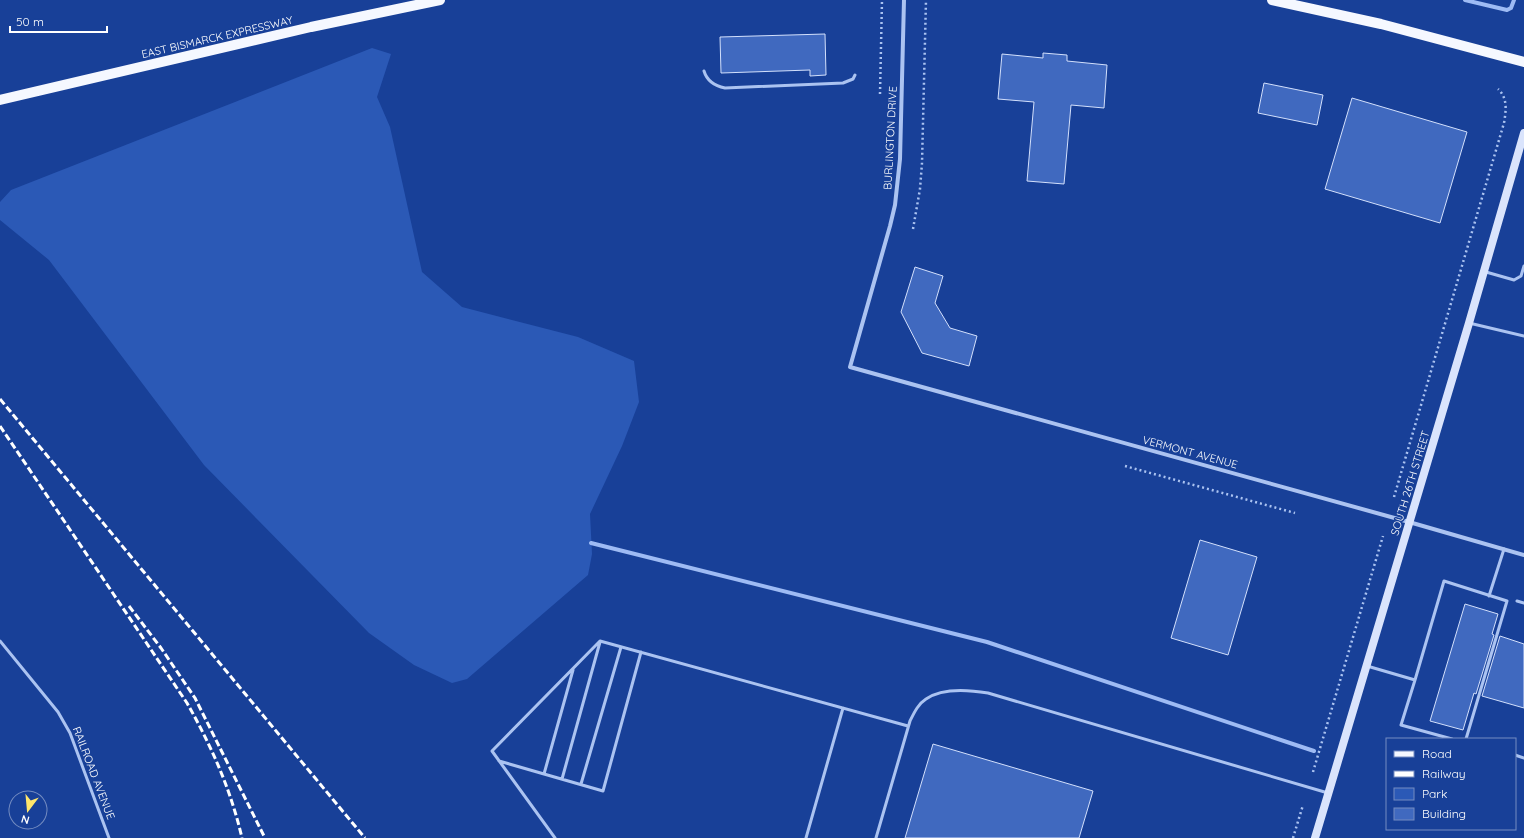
<svg xmlns="http://www.w3.org/2000/svg" width="1524" height="838" font-family="Quicksand,sans-serif">
<rect width="100%" height="100%" fill="#184098"/>
<!-- green -->
<path fill="#2b59b6" d="M372,48L391,54L377,97L390,127L422,272L462,307L578,337L634,361L639,402L622,446L590,514L592,554L588,575L467,679L452,683L414,665L369,633L204,465L49,260L0,220V202L11,190Z"/>
<g fill="none" stroke-linecap="round" stroke-linejoin="round">
<!-- stream -->
<path stroke="#9ebbf4" stroke-width="4" d="M1465,0L1507,10L1511,8L1514,0
M591,543L987,642L1314,751"/>
</g>
<!-- building -->
<path fill="#4069bf" stroke="#d3e0fc" d="M825,34L826,75L810,76V70L721,73L720,37Z
M1043,53L1067,55V61L1107,65L1104,108L1071,105L1064,184L1027,181L1034,102L998,99L1002,54L1043,58Z
M1264,83L1323,95L1317,125L1258,113Z
M1352,98L1467,132L1440,223L1325,189Z
M915,267L943,276L935,303L950,328L977,336L969,366L922,353L901,312Z
M1200,540L1257,557L1228,655L1171,638Z
M1465,604L1498,614L1492,634L1494,635L1476,694L1474,693L1463,730L1430,721Z
M1500,636L1524,644V708L1482,696Z
M933,744L1093,791L1079,838H905Z"/>
<g fill="none" stroke-linecap="round" stroke-linejoin="round">
<!-- path -->
<path stroke="#abc3f1" stroke-width="2.5" stroke-dasharray="2 3" stroke-linecap="butt" d="M880,94L882,0
M913,229L920,189L922,163L926,0
M1125,466L1295,513
M1394,497L1504,123C1506,111 1508,98 1498,89
M1313,772L1383,536
M1293,838L1303,805"/>
<!-- lane -->
<path stroke="#abc3f1" stroke-width="3" d="M704,71C707,81 715,86 725,88L843,83L853,79L855,75
M1486,272L1514,280L1521,276L1524,266
M1469,323L1524,336
M1489,596L1504,549
M1517,601L1524,603
M0,641L58,712L70,733L109,838
M1367,666L1415,680L1444,581L1507,601L1466,739
M1415,680L1401,725L1452,739
M1515,755L1524,758
M499,761L603,791L641,652
M544,774L573,670
M562,779L600,642
M581,784L621,647
M555,838L492,751L600,641L908,726
M806,838L843,708
M876,838L910,721C914,713 918,704 926,699C943,687 970,690 988,693L1328,793"/>
<!-- street -->
<path stroke="#abc3f1" stroke-width="4" d="M904,0L900,159L895,205L890,226L850,367L1409,522L1524,555"/>
<!-- secondary -->
<path stroke="#dae4fc" stroke-width="8" d="M1315,838L1469,323L1524,133"/>
<!-- primary -->
<path stroke="#f5f8ff" stroke-width="10" d="M1272,0L1381,24L1524,62
M0,100L311,27L440,0"/>
<!-- rail -->
<path stroke="#fff" stroke-width="3" stroke-dasharray="7 3" stroke-linecap="butt" d="M0,399L365,838
M0,426L187,703C211,745 231,790 242,838
M129,606L161,648L195,698L265,838"/>
</g>
<g text-anchor="middle" stroke-width="3" stroke-linejoin="round" paint-order="stroke">
<!-- street labels -->
<g font-size="11" fill="#fff" stroke="#184098">
<text transform="translate(217 37) rotate(-13)" y="4">EAST BISMARCK EXPRESSWAY</text>
<text transform="translate(890 138) rotate(-87)" y="4">BURLINGTON DRIVE</text>
<text transform="translate(1190 452) rotate(15)" y="4">VERMONT AVENUE</text>
<text transform="translate(1410 483) rotate(-73)" y="4">SOUTH 26TH STREET</text>
<text transform="translate(94 773) rotate(69)" y="4">RAILROAD AVENUE</text>
</g>
</g>
<!-- legend -->
<rect x="1386" y="738" width="130" height="92" fill="#184098" stroke="#748cc1"/>
<rect x="1394" y="751" width="20" height="6" fill="#f5f8ff" stroke="#748cc1"/>
<text x="1422" y="758" font-size="12" fill="#ffffff">Road</text>
<rect x="1394" y="771" width="20" height="6" fill="#ffffff" stroke="#748cc1"/>
<text x="1422" y="778" font-size="12" fill="#ffffff">Railway</text>
<rect x="1394" y="788" width="20" height="12" fill="#2b59b6" stroke="#748cc1"/>
<text x="1422" y="798" font-size="12" fill="#ffffff">Park</text>
<rect x="1394" y="808" width="20" height="12" fill="#4069bf" stroke="#748cc1"/>
<text x="1422" y="818" font-size="12" fill="#ffffff">Building</text>
<!-- north arrow -->
<g transform="translate(28 810) rotate(196)"><circle r="19" fill="#184098" stroke="#748cc1"/>
<path d="M0-3L7 15L0 10L-7 15Z" fill="#ffe66b"/>
<text y="-6" font-size="11" font-weight="bold" text-anchor="middle" fill="#ffffff">N</text>
</g>
<!-- scale -->
<path d="M10 26v6h97v-6" fill="none" stroke="#ffffff" stroke-width="2"/>
<text x="16" y="26" font-size="12" fill="#ffffff" stroke="#184098" stroke-width="3" paint-order="stroke">50 m</text>
</svg>
